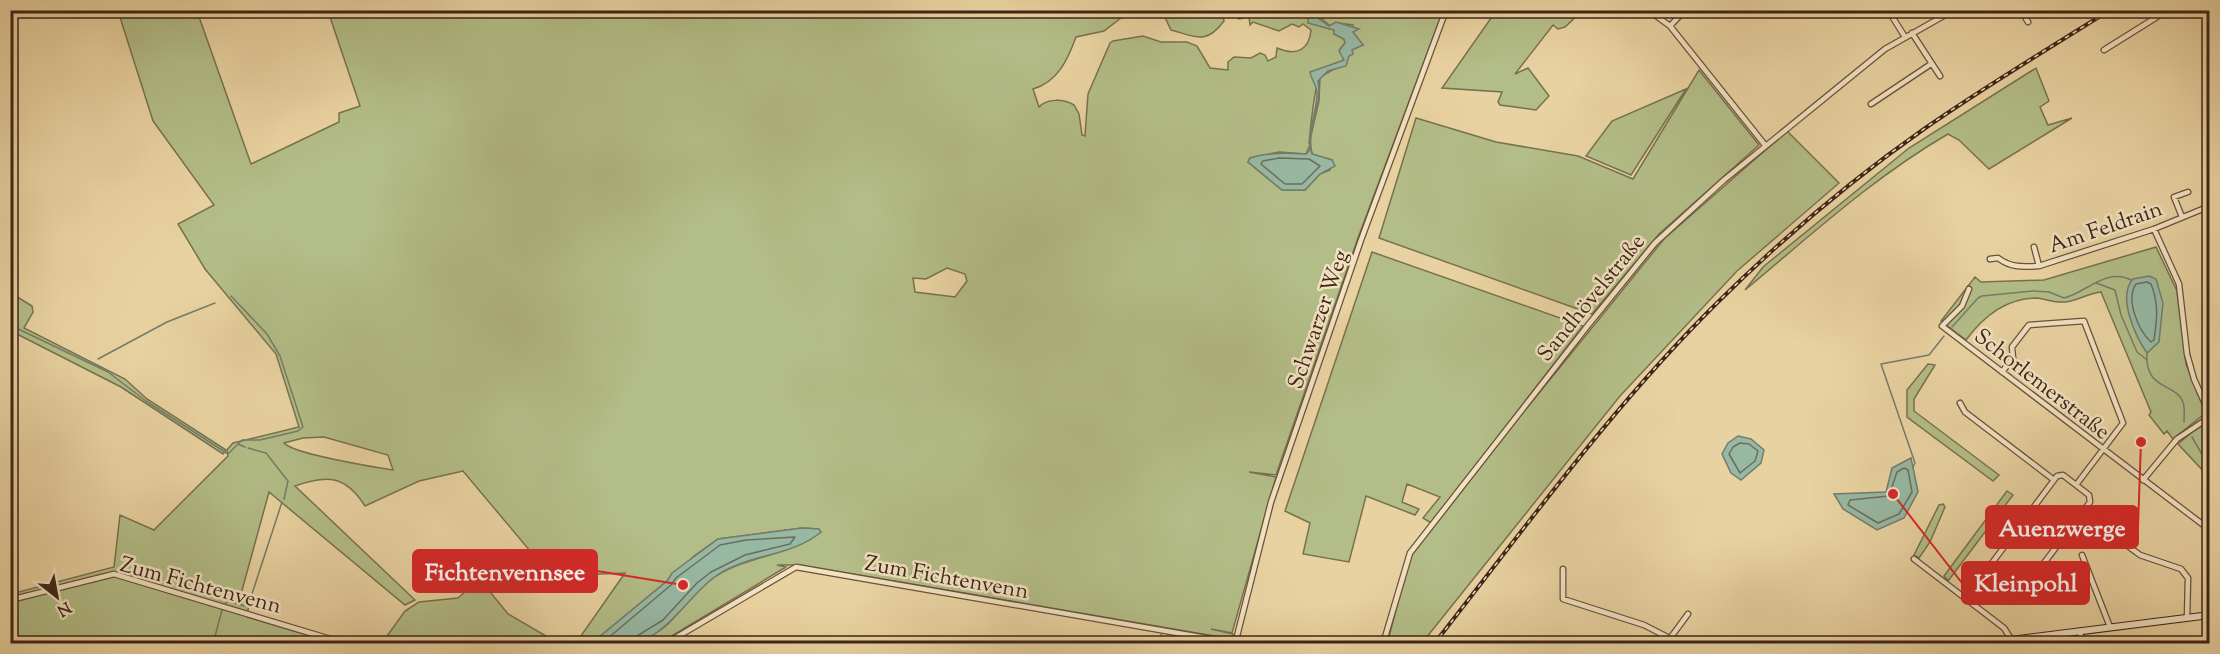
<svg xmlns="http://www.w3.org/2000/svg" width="2220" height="654" font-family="'Sorts Mill Goudy',serif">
<rect width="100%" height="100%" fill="#e9d2a1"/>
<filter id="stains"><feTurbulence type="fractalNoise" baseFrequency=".00333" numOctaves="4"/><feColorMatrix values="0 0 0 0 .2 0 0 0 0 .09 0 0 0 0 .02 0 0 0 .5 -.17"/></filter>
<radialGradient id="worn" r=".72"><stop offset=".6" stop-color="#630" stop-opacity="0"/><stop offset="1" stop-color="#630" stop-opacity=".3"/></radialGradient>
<!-- green -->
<path fill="#b3bd87" stroke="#78714f" stroke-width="1.5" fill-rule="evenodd" d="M1331,10L1330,14L1339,10L1443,11L1358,238L1276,475L1249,472L1276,477L1232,633L1211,629L1233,634L1232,639L800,565H777L786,567L660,643H636C646,638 659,633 668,624C684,608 697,589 716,576C750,555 790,556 821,532L818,529L802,528L718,539L694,556L667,581L592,643H576L625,573L551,576L463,471L419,481L365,506C346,476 328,474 295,486L415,600L405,605L269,492L241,594L250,597L247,617L334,643L11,644V594L114,567L120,515L154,530L228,456L227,450L233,443L299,427L276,354L205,269L178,224L214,205L153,121L118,11H197L251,164L339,122V113L360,106L328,11H1130L1104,31L1076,37C1068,59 1058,82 1033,89L1039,107C1047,98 1064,99 1074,105L1079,114L1082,135L1085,136L1088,94L1110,43L1113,41L1143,36L1161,42H1187L1197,46L1210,68L1228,70V62L1234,57L1251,58L1260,53L1265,55L1268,61L1276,57L1277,48C1296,56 1309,51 1311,30L1303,24L1299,27L1292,24L1279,31L1253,22L1250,25L1249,17L1239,19L1228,11ZM1322,19L1330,26L1338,23L1353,25L1354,34L1363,45L1355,47L1340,66L1320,77L1319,101L1309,144C1310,131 1315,77 1323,70C1328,65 1338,65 1344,61L1340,49L1345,43L1344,39L1334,34V30L1309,23ZM1310,145L1312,154L1332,160L1330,170L1320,174L1305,190H1282L1248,162L1250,158L1279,152L1306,154ZM947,268L965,274L967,281L955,297L915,292L913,278L926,279ZM324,437L388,455L393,470C374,467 294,454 284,443L303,438Z
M1162,11H1222L1224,21C1206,45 1197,37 1171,30Z
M1496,11H1582L1565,27L1558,29L1553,25L1515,74L1528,68L1549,96L1536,110L1500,105L1498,102L1502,92L1442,88Z
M2036,68L2049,101L2040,107L2048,125L2072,118L1989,169L1959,140L1948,134C1874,177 1811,235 1745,290L1763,267L1909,148Z
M1699,70L1759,145L1659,234L1592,314L1379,238L1416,118L1496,142L1578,156L1633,179Z
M1686,89L1631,175L1586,156L1612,121Z
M1787,131L1839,183L1737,271L1620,396L1422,643L1387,644L1410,557L1518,419L1664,239Z
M2156,247L2177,291L2186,364L2204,409L2203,415L2173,439L2167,431L2164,434L2149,415L2151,412L2101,292C2089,293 2077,301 2065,302C2055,303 2046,299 2037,298C2007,298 1983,317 1966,340L1941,321L1975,277L1981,282L2044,280Z
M1372,252L1583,326L1431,523L1423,518L1440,497L1407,484L1402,502L1419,509L1415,515L1366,496L1349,562L1303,554L1310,523L1285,511Z
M19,298L32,306L33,312L24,328L125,379L147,399L226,450L223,454L121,387L11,331V299Z
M1928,364L1935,365L1914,399V411L1999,475L1993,481L1907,417V390Z
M2209,422V477L2178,444L2198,427Z
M2007,491L2013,495L1948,581L1944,576Z
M1943,504L1945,507L1930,542L1919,558L1914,555L1939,505Z
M477,581L482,582L508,614L558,643H382L405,611L419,602L458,598Z"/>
<!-- water -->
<path fill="#97b8a3" stroke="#737d6b" stroke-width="1.5" d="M1316,17L1329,26L1336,22L1359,29L1353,32L1363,45L1352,50L1353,54L1349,56L1346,66L1328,71L1318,81C1323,105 1306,129 1312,154L1332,160L1335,166L1320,174L1305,190H1282L1248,162L1250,158C1269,152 1287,153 1306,154L1310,150C1308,131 1316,113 1317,94C1317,84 1311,80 1310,72L1344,60L1339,51L1345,43L1344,39L1334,34V30L1308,23V18Z
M2149,276L2156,279L2163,303L2159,342L2147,353C2135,336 2117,296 2133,279Z
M1738,436L1751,439L1764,450L1761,463L1741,480L1731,473L1722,454L1728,443Z
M1911,458L1918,492L1904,518L1877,530L1843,509L1834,494L1886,492L1892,468Z
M802,528L819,529L821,532C790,558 746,553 713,578C688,598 669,631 638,643C625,647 605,644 592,643L667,581L672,573L718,539Z"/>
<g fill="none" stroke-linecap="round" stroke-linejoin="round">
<!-- shore -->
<path stroke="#6a6e5d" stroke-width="1.5" d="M1279,158L1309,159L1320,166L1302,184H1285L1261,164L1263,161Z
M2147,282L2151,284C2159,303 2157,320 2154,340L2151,342C2139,331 2125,300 2136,284Z
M1740,443L1749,444L1758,451L1755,461L1740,473L1729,454L1733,447Z
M1904,468L1908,470L1912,492L1899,514L1878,523L1848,505L1850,500L1889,496L1897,472Z
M601,644L671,585L676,578L720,545L746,540L795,537L790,544L745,555L711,572L697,583L663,620L637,636L635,644"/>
<!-- stream -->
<path stroke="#737d6b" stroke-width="1.5" d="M2096,283L2115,290L2121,315L2137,352L2147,360
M231,296L267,334L280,356L303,427L298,431L260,440H242L239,443
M10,325L108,372L146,401L228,454L238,444L245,447
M1952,327L1978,298L1982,296L2033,291L2049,292L2064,298C2086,293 2106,267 2131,280
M2147,353C2144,390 2176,383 2183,402C2185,407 2184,416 2184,422
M98,359L167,322L215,303
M2192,437L2210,468
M248,448L266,453L288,481L284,499
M1913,467L1915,463L1881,364L1929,355L1944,336
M250,600L282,502
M225,604L228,601L248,607L249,604
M1160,637L1162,633
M213,644L222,610
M1158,644L1159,640"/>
<!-- street casing -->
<g stroke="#69503a" stroke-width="7">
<path id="street" d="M1648,10L1670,26L1765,145
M1888,10L1905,37
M2021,10L2028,22
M1670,26L1685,10
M1912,33L1940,76
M2104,50L2168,10
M1871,104L1931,64
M2182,217L2174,197L2188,192
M2154,229L2179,284L2187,354L2194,379L2210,415
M2034,247L2039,266
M2210,248L2207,249L2210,259
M1990,259L1998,258C2011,268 2023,267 2039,266L2154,229L2210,206
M1969,289L1962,306L1942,326L2210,530
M2002,372L2013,358L2012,347L2029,325L2084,321L2123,423L2076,485L2089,495L2090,502L2020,595L2013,596L1988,578L1986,571L2057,476L2063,475L2076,485
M1960,403L1965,412L2054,480
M2143,480L2177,439L2210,417
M2117,538L2140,555L2181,569L2188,578L2187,618
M2082,555L2110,627
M1914,559L2004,628L2011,639
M1563,569V599L1644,625L1681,644
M10,600L114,574L347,644
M2080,631L2082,644
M1671,637L1688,614
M665,644L796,567L1241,644
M1235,644L1271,502L1361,240L1446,10
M1383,644L1410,553L1589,324L1655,243L1724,180L1885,49L1954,10"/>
</g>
<!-- secondary casing -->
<g stroke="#3e2517" stroke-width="8">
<path id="secondary" d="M1979,644L2210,615"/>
</g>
<!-- street -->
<use href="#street" stroke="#f1e2c2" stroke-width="4.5"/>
<!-- secondary -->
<use href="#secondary" stroke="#f1e2c2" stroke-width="6"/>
<!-- rail casing -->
<g stroke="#3e2517" stroke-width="4">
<path id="rail" d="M1434,644C1526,527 1613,405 1719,301C1783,238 1851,180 1924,129C1984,87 2048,49 2110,10"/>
</g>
<!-- rail -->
<use href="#rail" stroke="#f1e2c2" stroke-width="1.5" stroke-dasharray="4.5" stroke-linecap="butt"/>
</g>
<g text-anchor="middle" stroke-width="5" stroke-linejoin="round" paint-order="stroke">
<!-- street labels -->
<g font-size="22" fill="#3e2517" stroke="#f1e2c2">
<text transform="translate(2105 226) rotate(-19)" y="8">Am Feldrain</text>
<text transform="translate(1590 297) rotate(-51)" y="8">Sandhövelstraße</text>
<text transform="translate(1317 319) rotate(-71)" y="8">Schwarzer Weg</text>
<text transform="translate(2043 383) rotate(38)" y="8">Schorlemerstraße</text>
<text transform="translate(947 576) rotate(10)" y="8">Zum Fichtenvenn</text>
<text transform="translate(201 584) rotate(15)" y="8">Zum Fichtenvenn</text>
</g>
</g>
<!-- callouts -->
<path fill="none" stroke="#d62828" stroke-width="2" d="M2141 442L2138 527M683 585L597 571M1893 494L1962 583"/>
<g fill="#d62828" stroke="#f1e2c2" stroke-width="2">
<circle cx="2141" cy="442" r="6"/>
<circle cx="683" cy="585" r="6"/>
<circle cx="1893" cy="494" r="6"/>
</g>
<g fill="#d62828" stroke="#d62828" stroke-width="2">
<rect x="1986" y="506" width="152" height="42" rx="6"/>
<rect x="413" y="550" width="184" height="42" rx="6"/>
<rect x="1962" y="562" width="127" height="42" rx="6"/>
</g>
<g font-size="24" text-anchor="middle" font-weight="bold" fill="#fff">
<text x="2062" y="536">Auenzwerge</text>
<text x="505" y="580">Fichtenvennsee</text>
<text x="2026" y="591">Kleinpohl</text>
</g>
<!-- margin -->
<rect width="2220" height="654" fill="none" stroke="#e9d2a1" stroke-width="36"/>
<rect x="12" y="12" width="2196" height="630" fill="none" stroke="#3e2517" stroke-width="3"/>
<rect x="18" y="18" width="2184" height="618" fill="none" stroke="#3e2517" stroke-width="1.5"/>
<!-- north arrow -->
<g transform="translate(57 597) rotate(149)" stroke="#f1e2c2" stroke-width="4.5" paint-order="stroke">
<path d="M0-4.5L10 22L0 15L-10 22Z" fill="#3e2517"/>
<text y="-9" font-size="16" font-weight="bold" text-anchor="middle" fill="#3e2517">N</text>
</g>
<rect width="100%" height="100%" filter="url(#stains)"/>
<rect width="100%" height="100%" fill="url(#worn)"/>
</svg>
